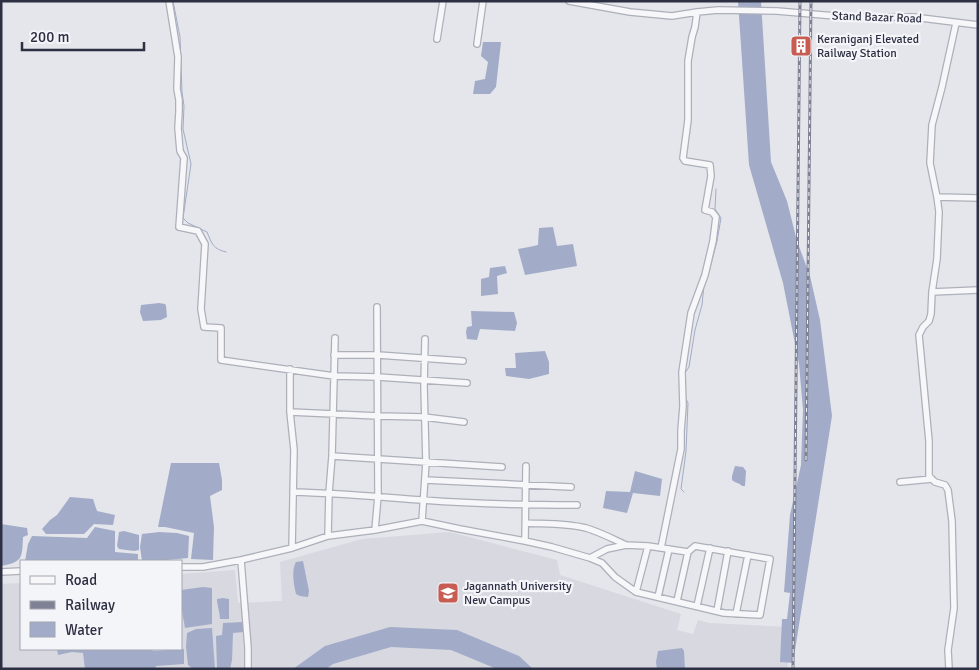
<svg xmlns="http://www.w3.org/2000/svg" width="979" height="670" font-family="Signika,sans-serif">
<rect width="100%" height="100%" fill="#e4e6eb"/>
<!-- built -->
<path fill="#d7d8e0" d="M450,532L557,560L560,575L681,614L677,630L693,634L698,620L709,623L787,627L788,669H1V584L21,583V649H181V574L235,570L238,603L282,601L280,562L362,539Z"/>
<!-- water -->
<path fill="#a2acc8" d="M738,1H761L771,162L787,201L797,241L810,276L820,320L832,416L793,663L780,662L782,619H787L790,593L784,592L790,515L801,465L803,410L799,364L783,283L749,165Z
M483,42H501L496,87L490,94H473L475,81L485,79L488,62L481,56Z
M553,227L557,246L573,244L577,266L525,275L518,249L529,247L538,245L539,228Z
M505,266L507,273L497,276L498,294L481,296V279L489,277L490,268Z
M159,303L165,304L166,306L167,317L161,320L143,321L140,312L141,305Z
M471,311L514,312L517,323L515,331L480,329L477,340L467,339L466,332L467,327L472,326Z
M545,351L549,362V374L529,379L506,376L505,368H516L515,353Z
M171,463H219L222,480V490L210,496L214,527L213,560L191,559L194,533L165,527H158Z
M735,466L743,467L746,471L745,486H742C740,483 735,483 732,480V476Z
M635,471L662,479L660,496L633,493L627,513L603,508L606,491L630,492Z
M70,497L93,499L97,511L115,515L113,525L94,524L84,534H46L42,529L50,520L57,515Z
M1,524L27,528L28,535L23,537C22,558 23,562 1,566Z
M95,527L115,531V552L138,554V561H25L28,544L32,536L87,538Z
M124,531L139,535V550L134,551L119,549L117,546L119,532Z
M159,532L177,533L189,536L188,558L156,561H142L140,547L142,534Z
M303,561L309,591L308,597L300,596L296,594C294,585 291,571 296,562Z
M203,587L212,588V624L185,628L181,605V590Z
M223,598L229,599V619H220C220,613 217,605 217,599Z
M243,622L244,632L233,633L232,660L230,669H217L216,636L222,635L223,623Z
M390,627L457,630L519,656L533,669H497L451,650L391,647L333,664L326,669H293L325,646Z
M212,628L215,669H193L188,665L186,647L187,633L196,629Z
M682,648L684,651L685,669H657L656,662L658,651Z
M57,649H152L153,651L184,649V664L156,666L155,669H85L83,653L72,652L58,655Z"/>
<g fill="none" stroke-linecap="round" stroke-linejoin="round">
<!-- stream -->
<path stroke="#a2acc8" stroke-width="1" d="M173,1L180,37L182,92L184,106L183,129L191,164L183,218L188,223L207,232C212,244 213,249 226,252
M709,272L717,241L721,218L715,209L716,189
M685,373L689,367L695,330L702,305L704,285
M684,492L681,489L686,451L688,403L686,399"/>
<!-- minor casing -->
<g stroke="#adafb9" stroke-width="8">
<path id="minor" d="M169,1L178,57L177,89L179,100V112L178,128L180,151L184,158L179,227L198,231L205,244L201,309L204,327L221,328V360L334,376L378,377L467,383
M569,1L630,12L672,16L697,12L718,10L777,11L847,17H913L978,25
M437,39L443,1
M477,44L483,1
M937,197L978,198
M932,292L978,290
M334,355H378L463,361
M290,369V412L378,416L424,417L464,422
M290,412L294,450L292,548
M332,456L502,467
M425,480L571,487
M900,482L932,479
M293,492C337,493 380,497 423,500C474,504 525,505 577,505
M422,521L426,462L424,386L425,339
M526,523C545,524 566,523 586,528C600,532 613,539 626,545
M375,530L378,496L377,307
M328,536L329,493L332,456L335,338
M525,541L526,466
M661,548L681,449V431L683,406L682,372L691,313L705,275L713,241L716,217L712,212L705,210L711,176L710,165L685,161L683,158L688,120V61L692,37L695,27L697,12
M590,558L602,563L615,577L636,592L724,613L760,615L770,559L695,546L688,552L648,546L636,592
M241,560L248,648V669
M181,567H203L241,560L292,548L328,536L375,530L422,521L460,529L525,541L552,547L590,558L607,549L626,545L648,546
M1,572L21,571
M658,597L669,549
M677,601L688,552
M697,606L710,548
M717,611L728,551
M736,614L748,555
M949,669L948,650L954,608L952,521L948,490L945,485L935,482L929,476V441L919,335L923,327L929,321L931,314L932,292L937,259L939,212L937,197L930,163L932,125L942,87L956,23"/>
</g>
<!-- minor -->
<use href="#minor" stroke="#f7f7fa" stroke-width="5.5"/>
<!-- rail casing -->
<g stroke="#7f8294" stroke-width="3">
<path id="rail" d="M806,460L811,1
M793,669L800,1"/>
</g>
<!-- rail -->
<use href="#rail" stroke="#f4f5f9" stroke-width="1" stroke-dasharray="4" stroke-linecap="butt"/>
</g>
<!-- icons -->
<defs>
<g id="building-square" transform="scale(1.125)"><rect x="-9" y="-9" width="18" height="18" rx="4" fill="#c75c53" stroke="#f4f5f9"/><path d="M-4-6H4V6H1V3H-1V6H-4ZM-2.5-4.3h1.7v1.8h-1.7ZM.8-4.3h1.7v1.8H.8ZM-2.5-1h1.7V.8h-1.7ZM.8-1h1.7V.8H.8Z" fill="#fff"/></g>
<g id="university-square" transform="scale(1.125)"><rect x="-9" y="-9" width="18" height="18" rx="4" fill="#c75c53" stroke="#f4f5f9"/><path d="M0-5L7-2L0 1L-7-2ZM-4 1L0 2.5L4 1V4Q0 6-4 4Z" fill="#fff"/></g>
</defs>
<g fill-rule="evenodd">
<use href="#building-square" x="801" y="46"/>
<use href="#university-square" x="448" y="593"/>
</g>
<g text-anchor="middle" stroke-width="4.5" stroke-linejoin="round" paint-order="stroke">
<!-- street labels -->
<g font-size="12" fill="#2d3043" stroke="#f4f5f9">
<text transform="translate(877 17) rotate(2)" y="4">Stand Bazar Road</text>
</g>
<!-- poi labels -->
<g font-size="12" fill="#2d3043" stroke="#f4f5f9" text-anchor="start">
<text x="817" y="43">Keraniganj Elevated<tspan x="817" dy="14">Railway Station</tspan></text>
<text x="464" y="590">Jagannath University<tspan x="464" dy="14">New Campus</tspan></text>
</g>
</g>
<!-- border -->
<rect width="979" height="670" fill="none" stroke="#2d3043" stroke-width="5"/>
<!-- legend -->
<rect x="20" y="560" width="162" height="90" fill="#f4f5f9" stroke="#a4a6b0"/>
<rect x="30" y="576" width="25" height="8" fill="#f7f7fa" stroke="#a4a6b0"/>
<text x="65" y="585" font-size="15" fill="#2d3043">Road</text>
<rect x="30" y="601" width="25" height="8" fill="#7f8294" stroke="#a4a6b0"/>
<text x="65" y="610" font-size="15" fill="#2d3043">Railway</text>
<rect x="30" y="622" width="25" height="15" fill="#a2acc8" stroke="#a4a6b0"/>
<text x="65" y="635" font-size="15" fill="#2d3043">Water</text>
<!-- scale -->
<path d="M22 42v8h122v-8" fill="none" stroke="#2d3043" stroke-width="2.5"/>
<text x="30" y="42" font-size="15" fill="#2d3043" stroke="#f4f5f9" stroke-width="4" paint-order="stroke">200 m</text>
</svg>
